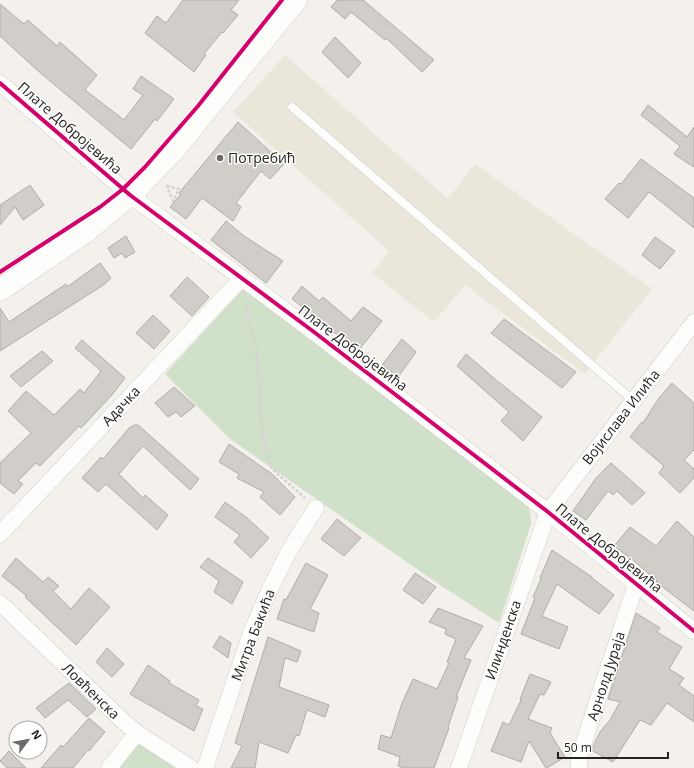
<svg xmlns="http://www.w3.org/2000/svg" width="694" height="768" font-family="'Open Sans',sans-serif">
<rect width="100%" height="100%" fill="#f4f1ec"/>
<!-- built -->
<path fill="#ebe6da" d="M285,55L448,199L475,164L652,289L585,374L465,285L434,322L372,273L389,251L233,112Z"/>
<!-- green -->
<path fill="#d1e0c9" d="M243,289L527,504L530,510L531,524L499,623L437,583L230,439L165,374Z
M138,743L181,768H117Z"/>
<!-- building -->
<path fill="#d1ceca" stroke="#afada9" d="M183,0H239L231,10L238,15L223,33L222,32L204,54L206,55L194,72L145,33L157,16L166,23Z
M337,0H363L434,60L422,72L386,38L385,40L351,12L345,19L331,7Z
M0,4L24,24L28,20L57,46L60,42L97,75L85,90L124,120L143,95L133,89L141,76L174,99L157,121L155,119L131,149L37,70L0,36Z
M335,37L361,63L348,78L322,52Z
M648,105L687,137L694,127V167L674,154L680,146L641,115Z
M238,122L284,164L270,179L261,171L236,203L241,207L233,221L202,198L186,219L170,207L181,194L179,193Z
M641,159L694,198V228L649,192L628,218L605,199L619,183L621,184Z
M30,185L44,205L23,220L15,207L0,225V205Z
M226,221L244,236L283,261L266,283L211,240Z
M126,236L135,252L125,258L122,253L114,258L108,248Z
M655,237L675,251L660,269L642,255Z
M100,263L111,278L105,284L0,351V308L9,322L66,284L67,287Z
M187,277L209,297L192,316L170,296Z
M302,286L319,301L323,297L351,321L363,307L382,321L358,351L292,299Z
M153,315L170,331L154,349L136,333Z
M504,319L576,372L562,388L491,333Z
M402,339L416,352L398,377L382,365Z
M82,340L125,378L111,396L81,428L79,426L40,466L36,463L18,481L23,484L14,494L0,483V463L31,433L8,411L26,391L54,415L80,389L84,393L101,371L75,348Z
M42,351L53,361L21,387L10,376Z
M466,354L495,379L542,417L523,441L501,421L509,412L457,366Z
M672,383L694,403V450L684,460L694,469V478L680,493L659,473L664,466L630,437L642,422L643,423L659,398Z
M174,387L195,406L181,417L176,412L168,417L155,403Z
M134,425H138L199,479L190,490L143,446L119,474L143,498L145,495L168,515L157,530L106,484L98,492L82,478L101,457L103,459L129,428Z
M229,444L272,474L295,497L280,515L260,497L264,492L237,478L239,474L219,462Z
M611,463L645,493L632,505L617,491L613,495L608,491L586,520L573,511L596,478Z
M225,502L246,517L269,538L251,558L234,542L240,535L215,517Z
M337,519L361,538L344,556L321,539Z
M677,521L694,537V611L656,582L657,581L633,560L614,546L630,527L656,546Z
M552,550L592,577V578L614,595L599,614L557,584L542,616L568,627L559,649L521,634L535,598L533,597L541,579L540,578Z
M16,558L43,582L48,577L59,586L53,591L71,609L89,588L110,607L76,645L25,597L27,596L2,576Z
M208,558L243,582L232,604L214,592L219,581L200,567Z
M306,563L328,575L310,609L319,613L314,632L277,619L284,599L286,600Z
M415,573L436,587L423,604L403,590Z
M438,608L483,626L464,658L471,660L456,697H458L448,727L449,728L434,768H404L398,766L400,757L378,749L381,735L391,738L402,703L413,679L437,689L449,663L447,662L456,639L445,634L446,629L429,622Z
M636,613L660,628L657,632L682,647L669,669L684,678L679,685L694,696V722L667,703L651,725L640,720L613,762L591,750L600,732L610,720L620,702L608,699Z
M220,636L231,643L228,658L213,647Z
M268,637L301,651L297,662L285,658L279,687L329,705L325,717L307,710L299,736L296,735L288,753L259,742L255,768H231L242,746L235,743Z
M107,648L124,664L112,677L96,662Z
M148,665L170,681L169,683L199,700L196,706L203,709L194,731L130,694Z
M530,674L551,682L544,695L540,694L528,719L552,728L550,733L565,757L547,768H546L529,741L521,762L491,751L503,722L509,725L521,700L520,699Z
M69,683L96,709L87,717L68,700L45,718L36,708Z
M89,718L105,732L89,751L88,750L73,768H41L61,745L63,747Z
M9,751L26,768H7L0,761Z"/>
<g fill="none" stroke-linecap="round" stroke-linejoin="round">
<!-- service casing -->
<g stroke="#d0ceca" stroke-width="9">
<path id="service" d="M292,107L634,401"/>
</g>
<!-- minor casing -->
<g stroke="#d0ceca" stroke-width="17">
<path id="minor" d="M0,83L130,195L314,332L548,512L694,631
M0,534L242,278
M0,603L122,720L137,733L191,768
M109,768L137,733
M205,768L252,630L270,589L289,551L316,508
M459,768L548,512L694,322
M579,768V757L636,584"/>
</g>
<!-- secondary casing -->
<g stroke="#d0ceca" stroke-width="23">
<path id="secondary" d="M0,290L84,233L130,195L172,152L296,0"/>
</g>
<!-- path -->
<path stroke="#d4d2d1" stroke-width="2.5" stroke-dasharray="3 2" stroke-linecap="butt" d="M167,186L179,189L173,201Z
M245,299L249,326L256,343L263,440L272,469L305,498"/>
<!-- service -->
<use href="#service" stroke="#fdfdfc" stroke-width="8"/>
<!-- minor -->
<use href="#minor" stroke="#fdfdfc" stroke-width="16"/>
<!-- secondary -->
<use href="#secondary" stroke="#fdfdfc" stroke-width="22"/>
<!-- cycleway casing -->
<g stroke="#fff" stroke-width="6">
<path id="cycleway" d="M0,83L130,195L314,332L548,512L694,631
M0,272L100,207L123,189L145,167L198,106L282,0"/>
</g>
<!-- cycleway -->
<use href="#cycleway" stroke="#d6006c" stroke-width="4"/>
</g>
<!-- markers -->
<circle fill="#6d6b67" stroke="#fff" stroke-width="1.5" cx="220" cy="158" r="4"/>
<g text-anchor="middle" stroke-width="3" stroke-linejoin="round" paint-order="stroke">
<!-- street labels -->
<g font-size="14" fill="#252320" stroke="#fff">
<text transform="translate(70 128) rotate(41)" y="5">Плате Добројевића</text>
<text transform="translate(353 348) rotate(37)" y="5">Плате Добројевића</text>
<text transform="translate(121 406) rotate(-47)" y="5">Адачка</text>
<text transform="translate(621 417) rotate(-52)" y="5">Војислава Илића</text>
<text transform="translate(609 548) rotate(39)" y="5">Плате Добројевића</text>
<text transform="translate(253 635) rotate(-69)" y="5">Митра Бакића</text>
<text transform="translate(503 640) rotate(-71)" y="5">Илинденска</text>
<text transform="translate(606 676) rotate(-72)" y="5">Арнолд Јураја</text>
<text transform="translate(91 691) rotate(44)" y="5">Ловћенска</text>
</g>
<!-- poi labels -->
<g font-size="14" fill="#252320" stroke="#fff" text-anchor="start">
<text x="228" y="163">Потребић</text>
</g>
</g>
<!-- north arrow -->
<g transform="translate(28 740) rotate(58)"><circle r="19" fill="#ffffff" stroke="#a8a7a6"/>
<path d="M0-3L7 15L0 10L-7 15Z" fill="#6d6b67"/>
<text y="-6" font-size="11" font-weight="bold" text-anchor="middle" fill="#252320">N</text>
</g>
<!-- scale -->
<path d="M558 752v6h110v-6" fill="none" stroke="#252320" stroke-width="2"/>
<text x="564" y="752" font-size="12" fill="#252320" stroke="#ffffff" stroke-width="3" paint-order="stroke">50 m</text>
</svg>
